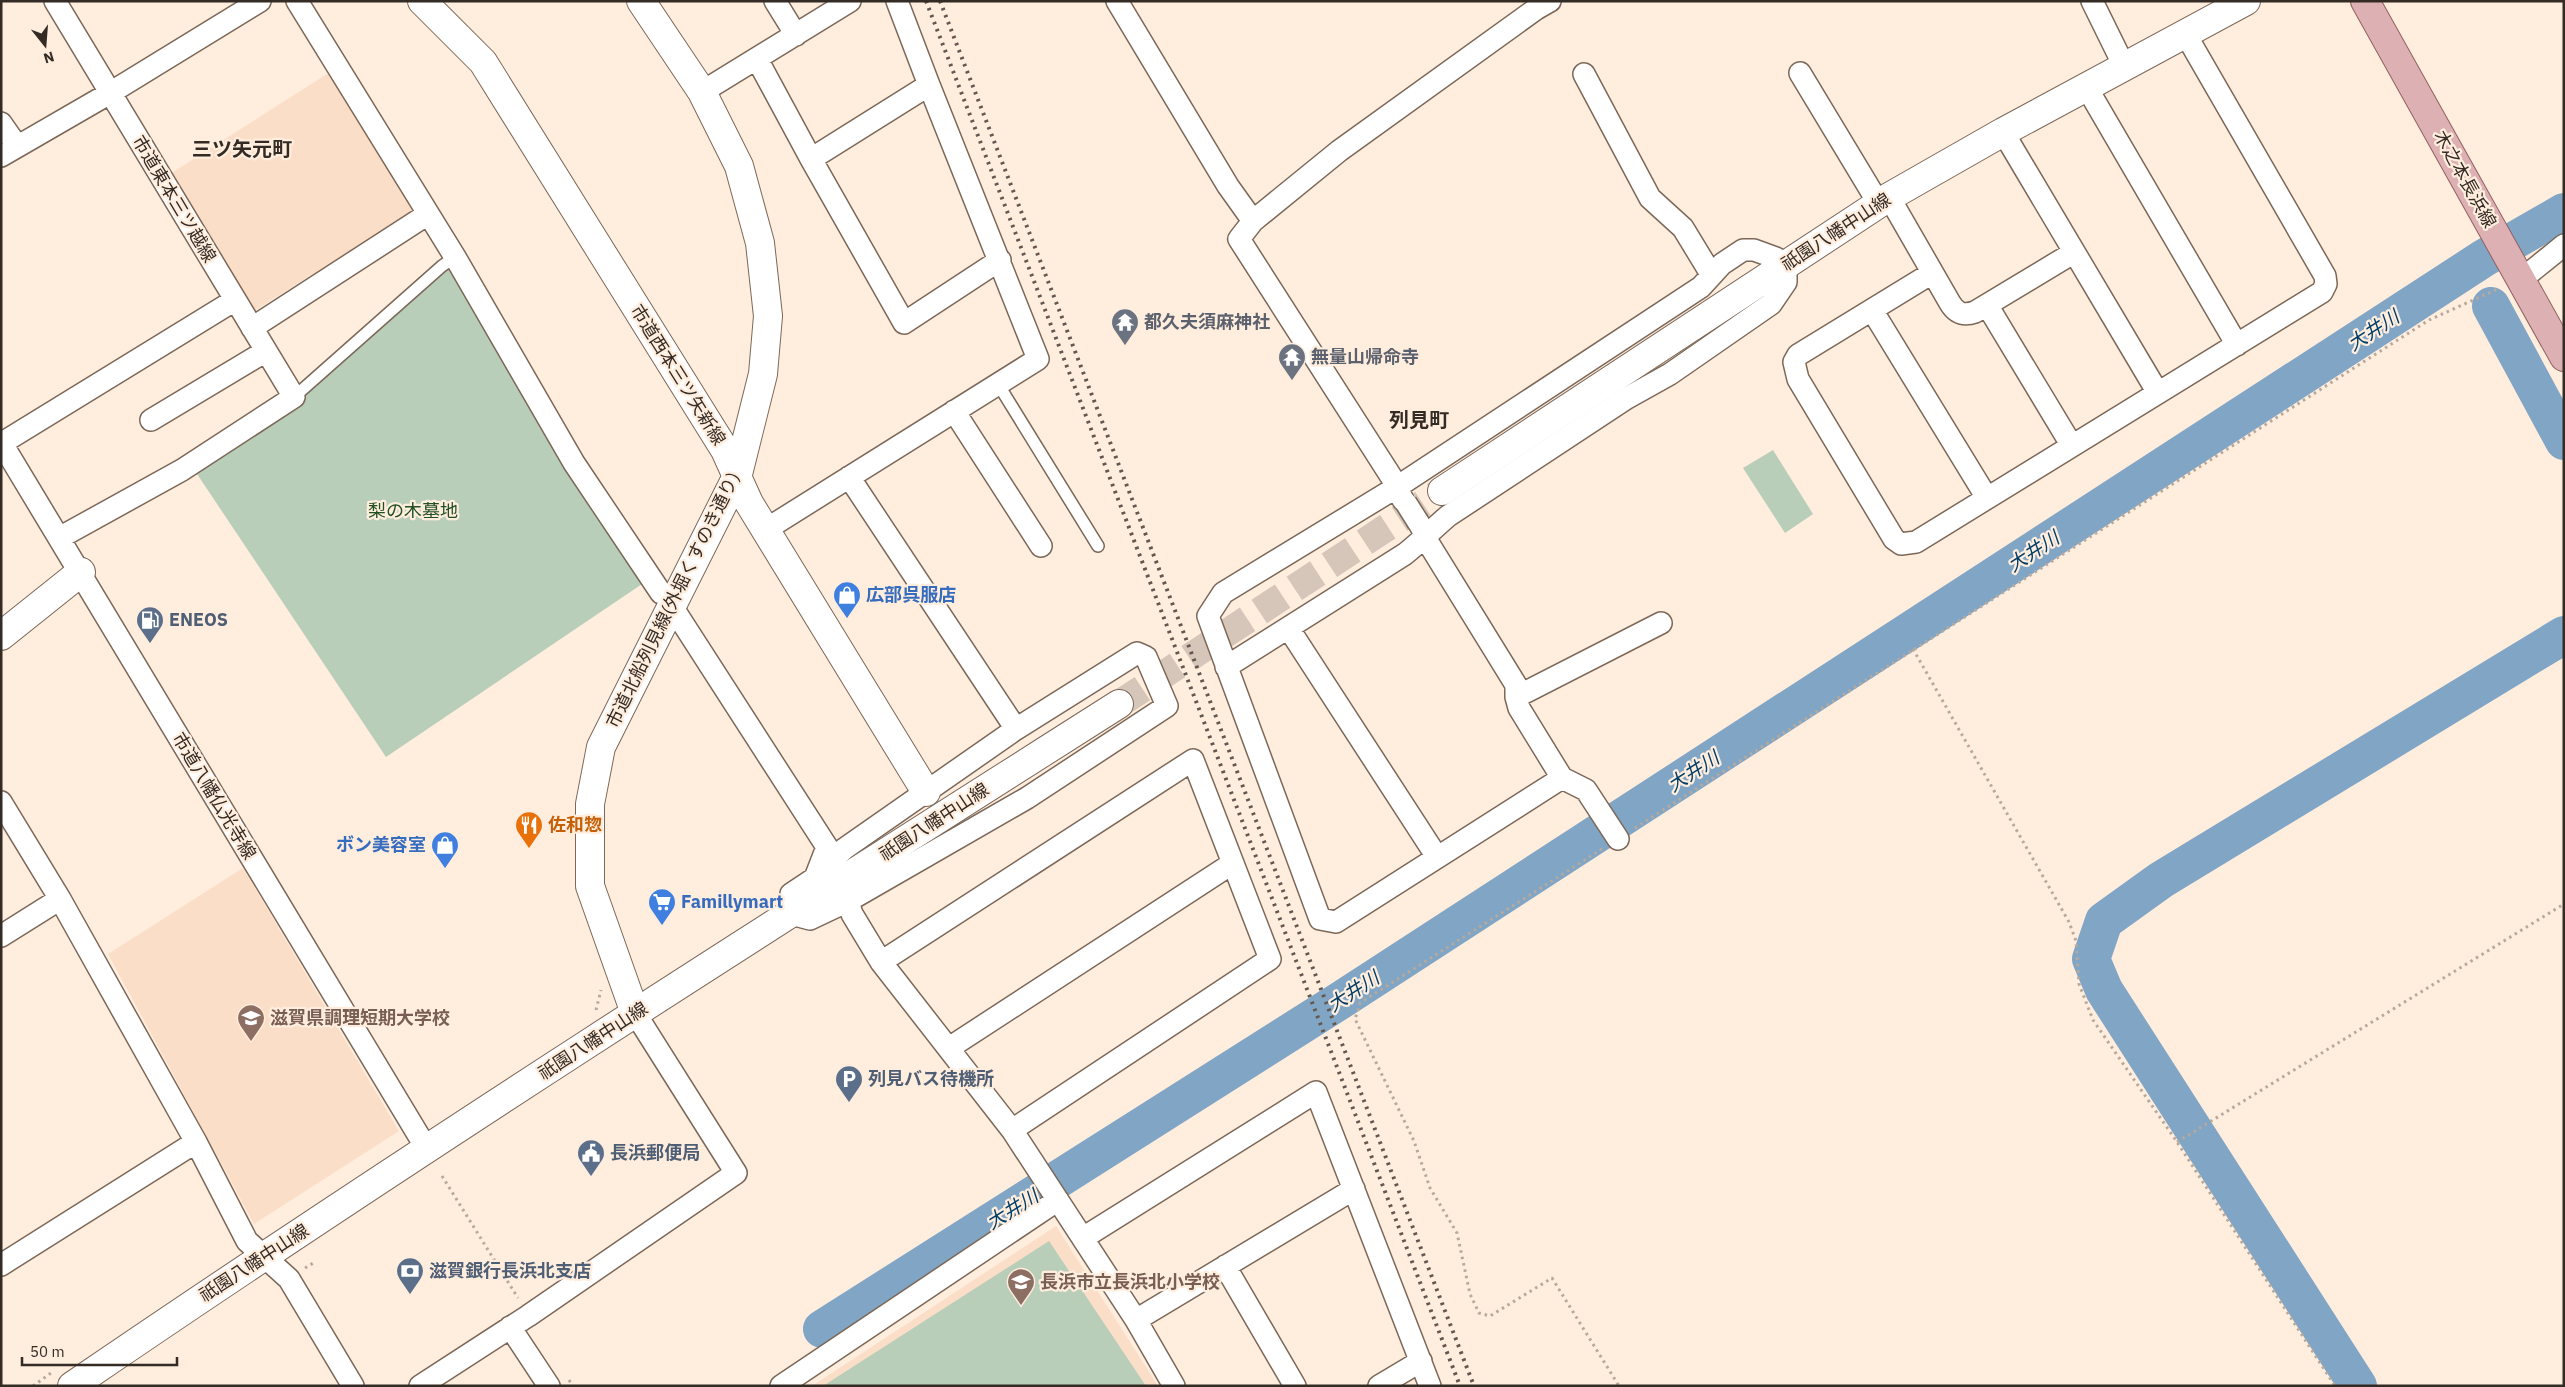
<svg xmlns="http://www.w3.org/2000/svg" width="2565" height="1387" font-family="'IBM Plex Sans','Noto Sans JP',sans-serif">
<rect width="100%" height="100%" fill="#ffedde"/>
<!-- built -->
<path fill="#fbdec7" d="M330,72L415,209L251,313L170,174Z
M243,868L399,1131L254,1224L108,954Z
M1056,1226L1158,1386H812Z"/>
<!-- green -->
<path fill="#b9ceb8" d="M454,261L648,580L386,757L191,465L287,407Z
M1773,450L1813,514L1785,533L1743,468Z
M1049,1241L1146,1386H823Z"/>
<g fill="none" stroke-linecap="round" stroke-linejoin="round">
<!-- river -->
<path stroke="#81a5c5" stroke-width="38" d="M2491,306L2564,441
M822,1329L1341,1000L2484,258L2564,212
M2358,1386L2104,990L2091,959L2104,921L2161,880L2564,635"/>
<!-- secondary-tunnel -->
<path stroke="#d6c6b9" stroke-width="28" stroke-dasharray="28 14" stroke-linecap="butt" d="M1119,704L1442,491"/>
<!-- service casing -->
<g stroke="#7c6858" stroke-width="14">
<path id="service" d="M998,384L1098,546
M294,397L442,266L455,257"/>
</g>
<!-- minor casing -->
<g stroke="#7c6858" stroke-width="24">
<path id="minor" d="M55,1L294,397L182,470L59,538
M297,1L455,257L574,463L661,593
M775,1L796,35
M897,1L929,85
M1117,1L1228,186L1253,221L1239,239L1392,478L1403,500
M2092,1L2125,68
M757,59L811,159L904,323L1000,260
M1800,73L1879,204
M1584,74L1650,198L1683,228L1711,274
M2087,88L2237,345
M702,92L850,1
M1,123L17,146
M2003,132L2158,393
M1,156L110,93L260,1
M1889,197L1950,303C1956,313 1963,316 1975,312L2073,253
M1253,221L1339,151L1536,9L1550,1
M1932,273L1798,355L1794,362L1798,379L1894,539L1901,544L1916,542L2322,292L2326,284L2325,276L2186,35
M2522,279L2564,245
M1987,305L2072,446
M1872,310L1987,498
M252,328L428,214
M954,411L1041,546
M151,420L266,351
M1,442L428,1151
M2,443L235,300
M849,477L1016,729
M765,530L1038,359L929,85L811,159
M673,608L827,847L815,878L791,894V914L810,919L848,901L852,914L881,962L1012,1130L1136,1320L1174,1386
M1289,629L1437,857
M1226,667L1405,554C1420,542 1433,529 1448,516L1627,398L1670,374L1771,304L1786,282V273L1776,258L1754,250H1743L1722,264L1701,287L1397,487L1223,593L1208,616L1320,919L1336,922L1562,778L1519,708L1516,697V685L1429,544C1425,537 1423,529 1418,522
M1516,697L1661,623
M1562,778L1586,790L1618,839
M1,802L60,899L196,1142L247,1241L289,1279L353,1386
M820,872L844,849L1016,729L1137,653L1146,657L1167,706L1027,798L848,901
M1,936L60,899
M881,962L1193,760L1270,959L1012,1130
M949,1048L1233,863
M1083,1238L1316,1092L1430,1386
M1,1265L196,1142
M1225,1266L1295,1386
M1136,1320L1354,1189
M510,1327L549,1386
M420,1386L528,1316L736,1173L635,1013
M781,1386L1058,1200
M1379,1386L1421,1361"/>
</g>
<!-- tertiary casing -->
<g stroke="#7c6858" stroke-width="30">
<path id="tertiary" d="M422,1L483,62L725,450L749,503L926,792
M1,636L81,572
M635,1013L590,886V804L601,747L738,474L763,374L768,316L760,243L739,166L702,92L641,1"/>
</g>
<!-- secondary casing -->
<g stroke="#7c6858" stroke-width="30">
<path id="secondary" d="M1442,491L1889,197L2003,132L2246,1
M72,1386C416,1151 768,927 1119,704"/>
</g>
<!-- primary casing -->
<g stroke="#936060" stroke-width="30">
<path id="primary" d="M2365,1L2564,357"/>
</g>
<!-- path -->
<path stroke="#b7a99c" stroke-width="3" stroke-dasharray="2.5 4" stroke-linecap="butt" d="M1913,649L2069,922L2076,941L2079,984L2093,1020L2177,1142L2335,1386
M1635,828L2429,320L2500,288
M1602,849L1360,1003L1355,1019L1414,1141L1430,1188L1457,1233L1470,1294L1479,1313L1490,1316L1552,1278L1619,1386
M596,1010L601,990
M2177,1142L2564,904
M442,1176L518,1298
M305,1268L315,1262
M569,1380L573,1386
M33,1386L51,1373"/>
<!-- service -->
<use href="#service" stroke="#fff" stroke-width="11"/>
<!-- minor -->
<use href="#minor" stroke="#fff" stroke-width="21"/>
<!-- tertiary -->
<use href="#tertiary" stroke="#fff" stroke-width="28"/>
<!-- secondary -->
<use href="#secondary" stroke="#fff" stroke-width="28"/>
<!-- primary -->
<use href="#primary" stroke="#ddb1b3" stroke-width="28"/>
<!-- rail -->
<path stroke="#62584f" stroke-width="4" stroke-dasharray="2.5 5" stroke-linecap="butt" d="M926,1L1460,1386
M940,1L1474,1386"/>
<!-- minor-bridge casing -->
<g stroke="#7c6858" stroke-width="24" stroke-linecap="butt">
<path id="minor-bridge" d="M1406,503L1418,522"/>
</g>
<!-- minor-bridge -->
<use href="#minor-bridge" stroke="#fff" stroke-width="21"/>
</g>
<!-- icons -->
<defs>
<g id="temple-pin" transform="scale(1.4375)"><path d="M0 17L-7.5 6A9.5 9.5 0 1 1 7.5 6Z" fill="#6b7280" stroke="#ffedde"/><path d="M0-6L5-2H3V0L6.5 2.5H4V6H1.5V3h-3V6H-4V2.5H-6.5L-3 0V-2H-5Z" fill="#fff"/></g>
<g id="shop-pin" transform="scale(1.4375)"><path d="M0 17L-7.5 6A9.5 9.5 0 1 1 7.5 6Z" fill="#3f7fe0" stroke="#ffedde"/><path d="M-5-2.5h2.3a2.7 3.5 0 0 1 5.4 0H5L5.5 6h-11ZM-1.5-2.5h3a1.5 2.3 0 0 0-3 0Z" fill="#fff"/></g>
<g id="fuel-pin" transform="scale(1.4375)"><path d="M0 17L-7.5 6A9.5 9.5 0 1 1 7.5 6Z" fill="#5c6f8a" stroke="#ffedde"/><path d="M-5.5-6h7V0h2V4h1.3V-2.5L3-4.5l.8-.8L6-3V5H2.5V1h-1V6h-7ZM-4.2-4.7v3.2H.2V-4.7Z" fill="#fff"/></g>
<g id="restaurant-pin" transform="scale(1.4375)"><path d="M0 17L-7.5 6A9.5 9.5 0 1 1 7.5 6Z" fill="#e8710a" stroke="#ffedde"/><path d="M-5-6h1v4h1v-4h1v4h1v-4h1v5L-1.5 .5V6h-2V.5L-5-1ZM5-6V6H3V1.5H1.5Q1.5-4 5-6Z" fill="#fff"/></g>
<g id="supermarket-pin" transform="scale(1.4375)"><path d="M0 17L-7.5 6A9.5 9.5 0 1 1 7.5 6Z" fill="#3f7fe0" stroke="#ffedde"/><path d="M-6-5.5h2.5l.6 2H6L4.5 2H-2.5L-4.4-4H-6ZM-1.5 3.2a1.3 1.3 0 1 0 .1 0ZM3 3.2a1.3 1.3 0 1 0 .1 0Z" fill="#fff"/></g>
<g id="school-pin" transform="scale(1.4375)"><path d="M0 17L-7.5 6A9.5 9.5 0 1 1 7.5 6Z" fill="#8d6e63" stroke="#ffedde"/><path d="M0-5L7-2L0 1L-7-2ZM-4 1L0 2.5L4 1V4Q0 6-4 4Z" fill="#fff"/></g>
<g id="parking-pin" transform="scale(1.4375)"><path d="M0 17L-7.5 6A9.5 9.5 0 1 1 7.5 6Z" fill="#5c6f8a" stroke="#ffedde"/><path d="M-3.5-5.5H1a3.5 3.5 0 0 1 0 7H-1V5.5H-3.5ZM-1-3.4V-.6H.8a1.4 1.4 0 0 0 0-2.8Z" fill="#fff"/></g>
<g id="civic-pin" transform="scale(1.4375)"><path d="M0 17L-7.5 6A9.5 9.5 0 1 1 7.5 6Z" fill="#5c6f8a" stroke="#ffedde"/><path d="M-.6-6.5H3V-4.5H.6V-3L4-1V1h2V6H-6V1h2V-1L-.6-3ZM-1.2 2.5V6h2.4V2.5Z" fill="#fff"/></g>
<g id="bank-pin" transform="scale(1.4375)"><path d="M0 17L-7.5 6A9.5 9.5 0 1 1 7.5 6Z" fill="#5c6f8a" stroke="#ffedde"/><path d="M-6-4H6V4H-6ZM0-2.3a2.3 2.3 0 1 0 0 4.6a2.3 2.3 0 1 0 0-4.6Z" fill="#fff"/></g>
</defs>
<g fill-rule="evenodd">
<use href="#temple-pin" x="1125" y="322"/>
<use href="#temple-pin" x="1292" y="357"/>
<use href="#shop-pin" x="847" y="595"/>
<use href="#fuel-pin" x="150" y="620"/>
<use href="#restaurant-pin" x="529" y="825"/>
<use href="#shop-pin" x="445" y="845"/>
<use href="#supermarket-pin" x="662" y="902"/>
<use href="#school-pin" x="251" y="1018"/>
<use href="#parking-pin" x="849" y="1079"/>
<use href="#civic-pin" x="591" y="1153"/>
<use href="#bank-pin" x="410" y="1271"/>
<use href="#school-pin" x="1021" y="1282"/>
</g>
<g text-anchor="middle" stroke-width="4.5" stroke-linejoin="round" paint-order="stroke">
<!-- street labels -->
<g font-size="18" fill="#332b24" stroke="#ffedde">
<text transform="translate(2465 179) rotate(61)" y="6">木之本長浜線</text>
<text transform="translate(174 199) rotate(59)" y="6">市道東本三ツ越線</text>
<text transform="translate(1836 232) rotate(-33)" y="6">祇園八幡中山線</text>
<text transform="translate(678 375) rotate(58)" y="6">市道西本三ツ矢新線</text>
<text transform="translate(673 600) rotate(-64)" y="6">市道北船列見線(外堀くすのき通り)</text>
<text transform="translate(214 796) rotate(59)" y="6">市道八幡仏光寺線</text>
<text transform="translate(934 822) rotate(-33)" y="6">祇園八幡中山線</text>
<text transform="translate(593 1041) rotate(-33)" y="6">祇園八幡中山線</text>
<text transform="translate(254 1263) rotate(-33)" y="6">祇園八幡中山線</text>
</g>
<!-- worship labels -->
<g font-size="18" font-weight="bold" fill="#5b616d" stroke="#ffedde" text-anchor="start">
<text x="1144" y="328">都久夫須麻神社</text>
<text x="1311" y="363">無量山帰命寺</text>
</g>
<!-- park labels -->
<g font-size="18" fill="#215122" stroke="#ffedde">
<text x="413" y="517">梨の木墓地</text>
</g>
<!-- shop labels -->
<g font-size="18" font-weight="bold" fill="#366cbe" stroke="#ffedde" text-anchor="start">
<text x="866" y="601">広部呉服店</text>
<text x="426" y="851" text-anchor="end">ボン美容室</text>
<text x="681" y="908">Famillymart</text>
</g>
<!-- service labels -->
<g font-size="18" font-weight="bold" fill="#4e5e75" stroke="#ffedde" text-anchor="start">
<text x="169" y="626">ENEOS</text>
<text x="868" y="1085">列見バス待機所</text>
<text x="610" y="1159">長浜郵便局</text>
<text x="429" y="1277">滋賀銀行長浜北支店</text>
</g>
<!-- food labels -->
<g font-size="18" font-weight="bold" fill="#c56008" stroke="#ffedde" text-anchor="start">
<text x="548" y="831">佐和惣</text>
</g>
<!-- education labels -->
<g font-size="18" font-weight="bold" fill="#785e54" stroke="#ffedde" text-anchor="start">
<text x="270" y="1024">滋賀県調理短期大学校</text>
<text x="1040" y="1288">長浜市立長浜北小学校</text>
</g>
<!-- water labels -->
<g font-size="19" font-style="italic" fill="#003d67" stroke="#ffedde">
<text transform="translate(2373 330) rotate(-33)" y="7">大井川</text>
<text transform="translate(2033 551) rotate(-33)" y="7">大井川</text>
<text transform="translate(1693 771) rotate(-33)" y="7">大井川</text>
<text transform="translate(1353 991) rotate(-33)" y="7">大井川</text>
<text transform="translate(1012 1209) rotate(-32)" y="7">大井川</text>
</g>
<!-- quarter labels -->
<g font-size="20" font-weight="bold" fill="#332b24" stroke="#ffedde">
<text x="242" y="156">三ツ矢元町</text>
<text x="1419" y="427">列見町</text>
</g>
</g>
<!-- border -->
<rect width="2565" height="1387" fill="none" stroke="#332b24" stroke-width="5"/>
<!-- north arrow -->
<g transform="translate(45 45) rotate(163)" stroke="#ffedde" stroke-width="4" paint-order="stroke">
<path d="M0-4L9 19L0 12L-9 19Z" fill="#332b24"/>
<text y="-8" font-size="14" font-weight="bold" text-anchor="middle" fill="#332b24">N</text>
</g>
<!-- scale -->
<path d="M22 1357v8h155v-8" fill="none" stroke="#332b24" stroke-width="2.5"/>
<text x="30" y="1357" font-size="15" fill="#332b24" stroke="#ffedde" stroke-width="4" paint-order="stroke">50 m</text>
</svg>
